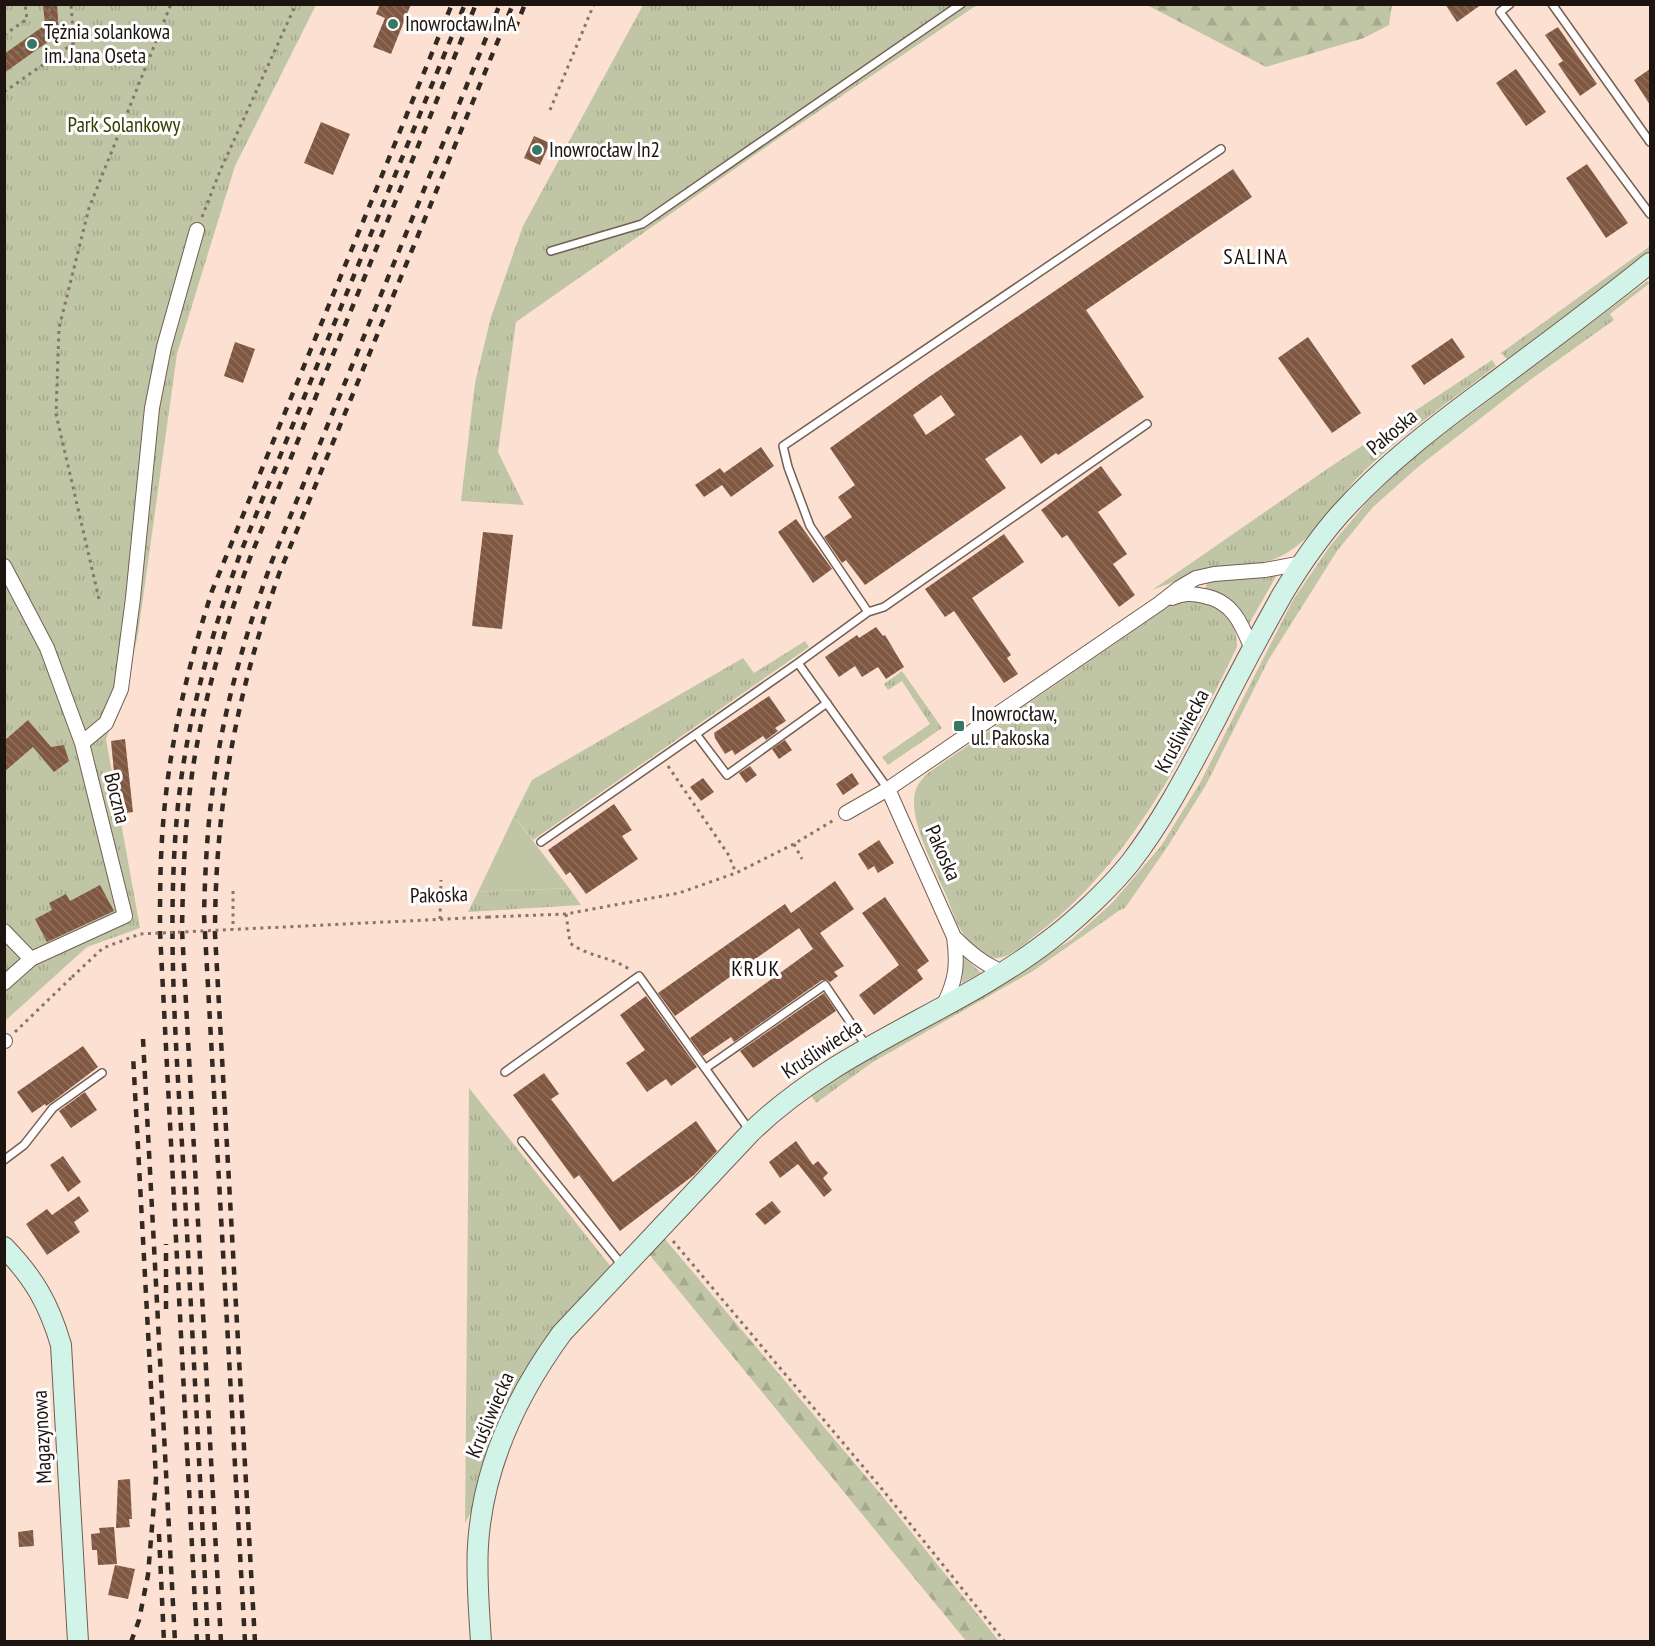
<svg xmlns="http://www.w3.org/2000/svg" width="1655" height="1646" font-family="'PT Sans Narrow',sans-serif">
<defs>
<pattern id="grass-tufts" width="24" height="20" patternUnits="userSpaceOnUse" patternTransform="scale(1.5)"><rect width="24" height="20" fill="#c0c6a5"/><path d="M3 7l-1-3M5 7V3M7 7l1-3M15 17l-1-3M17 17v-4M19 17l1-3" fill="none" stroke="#a5a98d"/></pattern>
<pattern id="forest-firs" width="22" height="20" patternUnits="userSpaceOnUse" patternTransform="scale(1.5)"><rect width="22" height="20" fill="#c0c6a5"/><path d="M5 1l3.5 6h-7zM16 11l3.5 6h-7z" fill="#a5a98d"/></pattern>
<pattern id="building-back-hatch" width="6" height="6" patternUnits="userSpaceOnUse" patternTransform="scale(1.5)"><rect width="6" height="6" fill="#805740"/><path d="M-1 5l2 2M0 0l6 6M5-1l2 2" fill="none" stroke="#8f6f5e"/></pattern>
</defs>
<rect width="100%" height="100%" fill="#fce1d3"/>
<!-- grass -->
<path fill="url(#grass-tufts)" d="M5,5H316L235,166L177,354L138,634L126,688L106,739L140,928L87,947L5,1021Z
M643,5H977L779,138L516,322L498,452L524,505L461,501L475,383L491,317L523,226Z
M1650,246V252L1507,359L1501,353Z
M1647,281L1650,283L1610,314L1614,320L1530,380L1418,467L1373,507L1337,551L1269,659L1206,785L1166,849L1125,908L1120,910L1033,971L873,1062L816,1103L811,1095L869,1057L983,994L1071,940L1112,903L1161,846L1200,783L1293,600L1330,546L1368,501L1411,459Z
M1492,360L1496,366C1451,401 1404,432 1363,472C1337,498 1317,536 1285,554C1255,571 1219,568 1187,577C1175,581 1164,586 1152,590L1330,467Z
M1278,573L1249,624C1236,603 1228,598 1205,589L1208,581Z
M1192,600C1218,603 1238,619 1237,647C1185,754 1132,862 1036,935C1024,944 1008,960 992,958C979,957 968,943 962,932C955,921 951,907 946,895C935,868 913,829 914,800C914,789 920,780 928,773L1172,604Z
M805,641L809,647L533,840L514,816L532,780L743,658L754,673Z
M902,671L942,728L888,765L882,757L930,724L902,681L888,690L884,684Z
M569,888L581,905L468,912L478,892Z
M964,957L981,973L962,983Z
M469,1088L612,1268L539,1351L508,1400L489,1447L475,1505L465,1523Z"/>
<!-- forest -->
<path fill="url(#forest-firs)" d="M1147,5H1392L1389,25L1364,38L1266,67Z
M664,1238L879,1492L999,1641H966L648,1253Z"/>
<!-- garden -->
<path fill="#c0c6a5" d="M514,816L569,888L478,892Z"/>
<!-- building -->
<path fill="url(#building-back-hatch)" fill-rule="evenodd" d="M43,4H57L59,34L4,73V54L45,25Z
M380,4H411L391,54L373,47L385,18L376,14Z
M1445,4H1482L1457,22Z
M1558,27L1597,84L1580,96L1558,64L1563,61L1545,35Z
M1516,69L1546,112L1526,126L1496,83Z
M1650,69V105L1634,80Z
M321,122L350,134L333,175L304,163Z
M534,136L550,143L540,165L524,158Z
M1587,164L1628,223L1606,238L1566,178Z
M1233,169L1252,197L1086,310L1144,397L1058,455L1056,453L1041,464L1021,435L985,459L1006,488L865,585L846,560L842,563L824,537L852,517L838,497L855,485L830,448L929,377ZM941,395L955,415L926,435L913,415Z
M1308,337L1361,413L1332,433L1278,358Z
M1452,338L1465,357L1424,385L1411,366Z
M235,342L255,349L243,383L224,376Z
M761,447L774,466L731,497L722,485L704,497L695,485L720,468L724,473Z
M1101,466L1122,495L1098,512L1127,554L1113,564L1135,595L1119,607L1067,535L1062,538L1041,510Z
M796,519L832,569L813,583L778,532Z
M483,532L513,535L502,629L472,626Z
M1004,534L1024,562L972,598L1011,655L1007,658L1018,674L1004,683L954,611L945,617L925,589Z
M876,627L883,636L885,635L904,667L886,679L878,667L862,677L855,666L839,677L825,657L857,635L859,638Z
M769,696L786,721L775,728L778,731L766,740L763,736L735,755L732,750L725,754L715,738L714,733Z
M28,720L51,747L64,745L69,761L54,772L33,747L4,772V741Z
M125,739L133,812L118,814L111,741Z
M785,740L792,750L779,759L772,749Z
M750,766L757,775L746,783L739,773Z
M852,773L859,784L843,795L836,784Z
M703,778L714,792L701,801L690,787Z
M614,804L632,830L622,836L638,859L586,894L570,872L566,875L548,850Z
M879,840L894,863L878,873L874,866L868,870L858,854Z
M835,881L854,909L820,933L844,966L834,972L838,976L830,982L827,980H822L734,1042L731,1037L703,1056L690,1038L813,949L799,928L675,1016L658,993L785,904L791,913Z
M100,885L114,911L47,942L35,919L52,910L49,903L66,894L70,901Z
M885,897L929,961L917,970L923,979L874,1015L859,995L899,965L862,913Z
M824,993L836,1011L753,1068L740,1051Z
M646,996L697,1067L671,1086L666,1079L647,1092L626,1063L645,1050L620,1015Z
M83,1046L98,1067L52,1102L46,1106L45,1104L32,1113L17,1092Z
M544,1073L559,1094L551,1099L613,1182L696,1121L717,1151L694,1175L620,1231L579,1175L574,1179L513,1095Z
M85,1092L97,1110L71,1128L59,1111Z
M796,1141L813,1165L818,1161L828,1173L823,1178L832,1190L824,1197L798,1164L780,1178L769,1162Z
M63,1156L81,1182L68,1192L50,1165Z
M79,1196L89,1211L74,1222L80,1232L47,1255L26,1224L47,1209L52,1215Z
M772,1201L781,1212L765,1225L755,1214Z
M130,1479L132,1519H129L130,1527L116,1528L118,1480Z
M114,1527L117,1564L98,1565L97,1550H92L91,1534L100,1533L99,1528Z
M33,1530L34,1546L19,1547L18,1532Z
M115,1565L135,1569L128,1599L108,1595Z"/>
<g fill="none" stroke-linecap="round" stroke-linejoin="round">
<!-- lane casing -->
<g stroke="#755e52" stroke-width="10">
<path id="lane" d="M1510,4L1500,12L1650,214
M1552,4L1650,142
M551,251L642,224L961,4
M868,612L884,607L1147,424
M798,663L868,612L810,526L788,467L783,446L1221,149
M696,734L727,775L827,703
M541,842L798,663L888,789
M706,1068L825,985L867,1047
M505,1072L639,976L750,1131
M522,1141L622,1265
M4,1160L24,1145L53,1108L102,1073"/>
</g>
<!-- street casing -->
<g stroke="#755e52" stroke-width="16">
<path id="street" d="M4,566L47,648L82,743L125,916L31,959L4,983
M1172,598C1183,593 1192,593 1204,596C1233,601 1242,625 1252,649
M82,743L106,723L121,689L133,598L152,408L164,347L197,230
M888,789L954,937C958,965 956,981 943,1006
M846,813L888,789L1160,603L1179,588L1196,578L1214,574L1265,570L1302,563
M4,931L31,959
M954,937C969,952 983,964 1003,972
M4,1041H5"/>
</g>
<!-- secondary casing -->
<g stroke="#755e52" stroke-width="22">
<path id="secondary" d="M4,1247C34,1278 49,1304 61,1345L78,1642
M481,1642C479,1609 476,1577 478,1545C483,1466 516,1396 562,1333L751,1132C839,1046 956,1013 1051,939C1077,919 1110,888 1130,863C1164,819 1190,768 1216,719C1237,677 1259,636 1282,595C1299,567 1318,539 1340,514C1384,465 1435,426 1488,387C1543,346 1597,306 1650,263"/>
</g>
<!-- path -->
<path stroke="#87756c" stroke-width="3" stroke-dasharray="3 4.5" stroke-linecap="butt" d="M4,35L27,19L25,4
M4,62L51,29L49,4
M4,92L74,43L71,4
M550,110L594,4
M202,217L220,171L296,4
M99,599L56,414L59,328L89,208L171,4
M668,766L728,854L736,873
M794,844L802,859
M233,891V929
M566,914L570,943C589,957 609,956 629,969
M488,917L566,914L679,893L736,873L794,844L834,820
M440,919L441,880
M15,1032L72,977
M673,1241L882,1489L1005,1642"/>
<!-- lane -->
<use href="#lane" stroke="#fff" stroke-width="7"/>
<!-- street -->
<use href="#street" stroke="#fff" stroke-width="14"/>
<!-- secondary -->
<use href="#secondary" stroke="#d1f3e8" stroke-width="20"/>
<!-- rail -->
<path stroke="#332923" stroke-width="4.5" stroke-dasharray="8 8" stroke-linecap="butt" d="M515,29L525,4
M143,1039L175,1642
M166,1309V1244
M159,1534L164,1642
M131,1642L139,1620L148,1575L156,1479L133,1055
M197,1642L160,932C160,901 160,870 162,839C167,754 186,672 212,591L452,4
M208,1642C201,1493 193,1344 185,1196C178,1066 165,935 178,805C187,719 211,636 240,554L465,4
M221,1642L182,930C183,873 185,817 194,761C206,691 226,624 250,558L476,4
M245,1642L204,915C205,873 207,830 213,787C223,710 245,635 272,561L500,4
M255,1642L215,934C215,806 236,695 279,574L513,4"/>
<!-- path-bridge -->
<path stroke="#87756c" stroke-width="3" stroke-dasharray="3 4.5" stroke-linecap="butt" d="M72,977L103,948L140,934L488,917"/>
</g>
<!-- markers -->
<g fill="#367766" stroke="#fff" stroke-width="2">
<circle cx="393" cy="24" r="6"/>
<circle cx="32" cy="44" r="6"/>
<circle cx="537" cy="150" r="6"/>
<rect x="953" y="720" width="12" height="12" rx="3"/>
</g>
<g text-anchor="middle" stroke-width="6" stroke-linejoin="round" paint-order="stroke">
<!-- poi labels -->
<g font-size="21" fill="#1d140f" stroke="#fff" text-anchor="start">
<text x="405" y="31">Inowrocław InA</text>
<text x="44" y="39">Tężnia solankowa<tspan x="44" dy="24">im. Jana Oseta</tspan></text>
<text x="549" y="157">Inowrocław In2</text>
<text x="971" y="721">Inowrocław,<tspan x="971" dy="24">ul. Pakoska</tspan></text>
</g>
<!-- park labels -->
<g font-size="21" fill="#363c02" stroke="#fff">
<text x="124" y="132">Park Solankowy</text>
</g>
<!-- street labels -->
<g font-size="21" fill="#1d140f" stroke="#fff">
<text transform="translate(1392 432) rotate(-40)" y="7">Pakoska</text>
<text transform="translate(1182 731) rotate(-62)" y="7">Kruśliwiecka</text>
<text transform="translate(117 798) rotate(76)" y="7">Boczna</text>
<text transform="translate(943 853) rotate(66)" y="7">Pakoska</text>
<text transform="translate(439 895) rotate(-2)" y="7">Pakoska</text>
<text transform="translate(822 1049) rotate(-33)" y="7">Kruśliwiecka</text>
<text transform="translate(490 1415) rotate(-67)" y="7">Kruśliwiecka</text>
<text transform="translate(42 1437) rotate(-93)" y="7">Magazynowa</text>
</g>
<!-- neighbourhood labels -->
<g font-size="22" letter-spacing="1.5" fill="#1d140f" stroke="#fff">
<text x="1256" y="264">SALINA</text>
<text x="756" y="976">KRUK</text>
</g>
</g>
<!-- border -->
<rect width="1655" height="1646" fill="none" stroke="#1d140f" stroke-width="12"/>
</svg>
